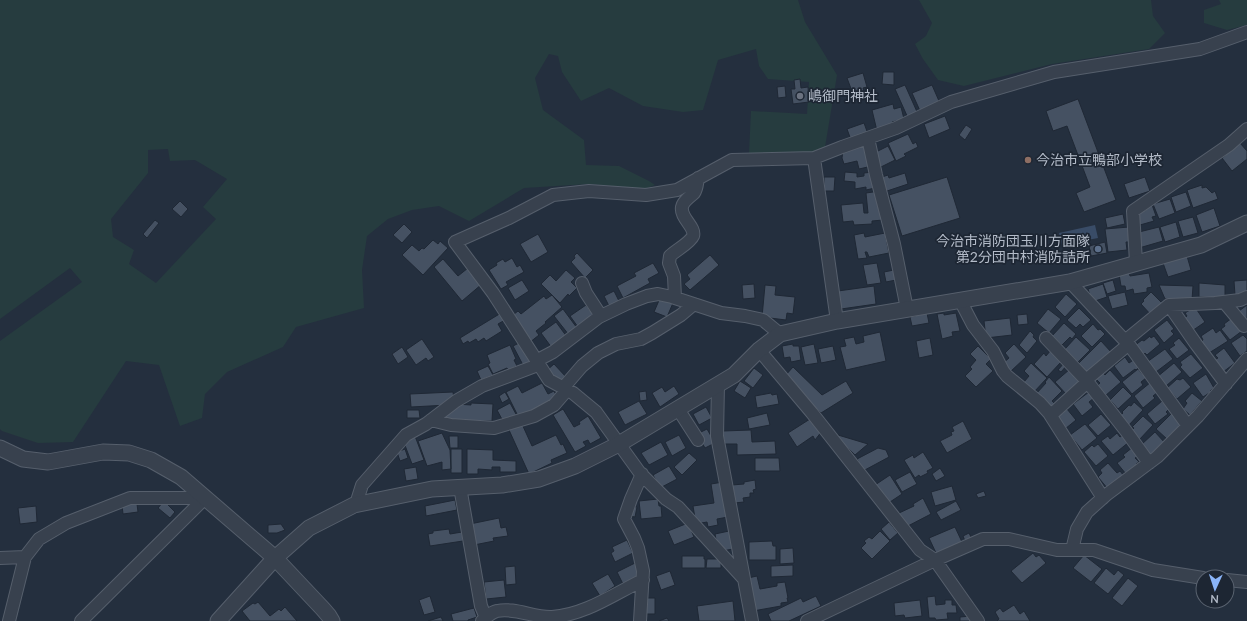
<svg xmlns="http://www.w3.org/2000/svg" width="1247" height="621" font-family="Lato,'Noto Sans JP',sans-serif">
<rect width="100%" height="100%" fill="#242f3e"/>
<!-- green -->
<path fill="#263c3f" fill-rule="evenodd" d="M0,0H798L805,22L837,75L825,147L810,154L749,153L751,111L807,114L809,82L768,79L759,66L756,49L718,60L703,110L683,112L643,106L609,88L581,101L562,72L558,56L549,54L535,78L543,110L584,140L586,165L619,166L649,181L655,185L645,189L589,184L524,188L469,221L439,206L412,210L388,219L367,236L362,270L364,308L296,327L283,347L227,372L205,394L202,418L180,426L159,365L126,361L73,442L38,443L2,431L0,429V341L82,282L70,268L0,319ZM168,149L170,161L195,160L227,179L203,207L216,219L156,283L129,264L134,250L113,237L111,219L148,173V150Z
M919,0H1151L1153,16L1165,33L1149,49L1052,64L964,86L938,80L923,59L915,44L926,36L932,23Z
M1219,0H1247V25L1227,30L1204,23V10L1221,4Z"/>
<!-- water -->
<path fill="#394c67" d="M1095,225L1098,238L1062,245L1059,233Z"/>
<!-- building -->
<path fill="#455162" stroke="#1f2835" d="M883,72H894V85L882,84Z
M863,73L867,87L863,88L864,91L853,94L847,78Z
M800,79L801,88L808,87L809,102L793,104L791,89H795L794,80Z
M905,85L918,114L908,118L895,89Z
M932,85L939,101L921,113L912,93Z
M785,86L786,97L778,98L777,87Z
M1078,99L1116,200L1084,212L1076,193L1090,187L1067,126L1053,131L1046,111Z
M893,104L894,109L901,107L904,119L892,122L893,127L877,131L872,110Z
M945,116L950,129L929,138L924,124Z
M864,123L868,134L851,140L847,129Z
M966,125L972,129L965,140L959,135Z
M908,134L913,144L916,142L918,147L904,154L906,156L896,161L888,143Z
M1240,143L1247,151V159L1232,171L1222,158Z
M867,144L872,166L859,169L857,161L844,164L842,158L843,150Z
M888,146L895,160L881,167L874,153Z
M845,172L857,173V177L864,176V173L873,172L875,188L866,190V187L855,189V182L844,181Z
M905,173L908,184L884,192L879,178L888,175L889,178Z
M824,177H835L834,191H824Z
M947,177L960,218L902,236L889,195Z
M1145,177L1150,191L1129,198L1124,184Z
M1202,185V188L1206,187L1212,193L1215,191L1218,199L1193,208L1187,190Z
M880,191L883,220L872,221V224L854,225L853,221L843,222L841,205L863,203L864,213H868L866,193Z
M1186,192L1191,206L1176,212L1171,197Z
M1170,199L1175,213L1159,219L1153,204Z
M180,201L188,209L181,217L172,209Z
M1151,202L1156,216L1152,217L1154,221L1140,225L1136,213L1146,210L1144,204Z
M1214,208L1220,226L1202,232L1196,215Z
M1123,214L1125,224L1107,228L1105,218Z
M1193,217L1198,233L1183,237L1178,221Z
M155,220L159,223L147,238L143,234Z
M1176,222L1180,237L1165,242L1160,227Z
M404,224L412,232L402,243L393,235Z
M1129,227L1131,242H1126L1127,250L1108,252L1105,229Z
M1159,227L1163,241L1139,248L1135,233Z
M864,233L865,237L885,233L889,253L869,257L867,252H865L867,258L858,259L854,235Z
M538,234L548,252L531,262L520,244Z
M433,240L438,244L440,241L448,248L423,275L402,255L412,245L419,251L422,248L424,249Z
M1105,242L1107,253L1091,256L1089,246Z
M577,253L593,270L585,278L571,262L575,258L574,256Z
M710,255L719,265L690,290L684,284L690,279L687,275Z
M1187,256L1191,270L1168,277L1163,263Z
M512,258L517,267L520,265L524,272L506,282L508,285L501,289L489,270L497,265L496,263L503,259L505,262Z
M443,259L458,276L468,268L482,284L462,301L434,267Z
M653,263L659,273L648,279L650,283L623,298L617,286L636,276L634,273Z
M877,263L881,283L867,285L863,265Z
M566,270L575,278L571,282L577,288L569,296L568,294L560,303L541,284L550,275L556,281Z
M894,270L896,280L886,282L884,272Z
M1129,272L1130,276L1149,273L1152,287L1147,288V292L1134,294L1133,289L1126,291L1125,286H1121L1119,274Z
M522,280L529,291L515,300L508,288Z
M1113,280L1116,291L1107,294L1103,283Z
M1247,280V294L1235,295L1234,281Z
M1199,283L1225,285V298L1199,297Z
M754,284L755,298L743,299L742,285Z
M1103,284L1107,297L1092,302L1088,289Z
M765,285L776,286L775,295L795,297L793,314L787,313L786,320L762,317Z
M1159,285L1193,286L1192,300L1165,299Z
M874,286L876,304L841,309L838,291Z
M614,291L620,303L610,308L604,296Z
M1125,292L1128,305L1112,309L1108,296Z
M1151,292L1164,305L1152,316L1141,304L1144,301L1143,300Z
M1066,294L1077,304L1065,317L1055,307Z
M552,295L562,307L545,322L546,323L536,331L539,335L529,343L509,318L518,311L521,314L544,296L546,299Z
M660,298L673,303L667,317L654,312Z
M586,305L594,316L578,327L570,316Z
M1247,305V322L1239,311Z
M1195,307L1205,322L1192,331L1184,319L1187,316L1185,313Z
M1079,308L1091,320L1083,327L1080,324L1076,328L1067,320Z
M563,309L577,328L569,335L554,316Z
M1048,309L1061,319L1049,333L1037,323Z
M501,313L505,320L498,324L502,331L486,341L484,338L478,342L476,339L469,343L468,341L463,344L460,338Z
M927,313L929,323L912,326L910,317Z
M944,313V315L956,313L960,331L952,332L953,336L942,339L937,314Z
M1027,314L1028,324L1018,325L1017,315Z
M1010,318L1012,335L986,338L984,321Z
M1232,318L1242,331L1230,340L1221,329L1225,326L1224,324Z
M1167,320L1174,329L1171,331L1174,334L1164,343L1154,330Z
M556,322L567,337L552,348L541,333Z
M1064,323L1076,334L1072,339L1070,337L1062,345L1052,336Z
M1093,324L1098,330L1100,329L1105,334L1092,347L1081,336Z
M1213,328L1216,333L1220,330L1228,341L1209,353L1201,342L1203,340L1201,336Z
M1030,331L1034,335L1033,337L1037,341L1027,353L1019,345Z
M880,332L886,361L846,370L840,347L846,346L844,339L854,337L856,344L864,342L863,336Z
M1243,335L1247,339V351L1240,356L1231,343Z
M1150,336L1151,338L1154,336L1160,344L1147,355L1145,353L1144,354L1134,346L1142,340L1144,341Z
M1076,337L1090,350L1077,363L1066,353L1067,351L1065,349Z
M930,338L933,355L919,358L916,341Z
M1179,338L1189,350L1177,359L1169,349L1175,345L1173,343Z
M422,339L434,357L428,361L426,358L416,365L406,350Z
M1101,341L1112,353L1089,376L1077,365Z
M521,342L531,362L523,365L513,346Z
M793,344V346H799L801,360L791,362L790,357L784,358L782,346Z
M814,344L818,363L805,365L801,347Z
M1014,344L1026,357L1010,372L1002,364L1009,358L1005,353Z
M510,345L516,359L514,360L517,366L508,370L507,368L493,374L488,364L490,363L487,355Z
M833,346L836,360L821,363L818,349Z
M978,346L991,359L986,364L993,371L976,387L965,376L972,369L970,367L976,360L970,354Z
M402,347L408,357L398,364L392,354Z
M1224,348L1235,363L1223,372L1214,360L1218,358L1215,355Z
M1165,349L1173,359L1156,372L1147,362Z
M1051,350L1061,362L1047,377L1034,364L1044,353L1046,356Z
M1191,354L1203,368L1190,378L1180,367L1182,365L1180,362Z
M1125,357L1129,363L1135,359L1140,366L1136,370L1135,369L1123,378L1114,366Z
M1031,363L1047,378L1034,392L1024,382L1029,376L1024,371Z
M1064,363L1067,365L1061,372L1058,370Z
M1174,363L1182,372L1166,386L1157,377Z
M554,364L567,378L560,386L546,371Z
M488,366L493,375L481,380L477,371Z
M793,367L822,395L846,381L853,393L821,413L784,377Z
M754,368L763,375L753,388L744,381Z
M1070,369L1080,380L1079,384L1067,395L1055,382Z
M1138,369L1146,378L1141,382L1143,385L1132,394L1122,382Z
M1110,370L1121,382L1105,396L1096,387L1100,383L1096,379L1103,373L1105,375Z
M1206,374L1214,388L1210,391L1211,392L1203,397L1193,383Z
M1049,377L1062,391L1052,401L1056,405L1052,409L1036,394L1046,383L1045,382Z
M1183,378L1191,387L1177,399L1167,388L1177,379L1180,380Z
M740,381L751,388L745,398L734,391Z
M1151,382L1158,392L1153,396L1155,398L1143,408L1134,396Z
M542,383L548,394L554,391L557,397L520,420L506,392L518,386L522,393Z
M674,386L679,394L660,407L652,393L662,387L665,392Z
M1123,387L1132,396L1118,409L1110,400Z
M646,391L647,400L640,401L639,392Z
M453,392L454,399L448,400V405L411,407L410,394Z
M505,392L509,399L502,403L499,396Z
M1089,392L1094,398L1089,402L1093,407L1082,416L1073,404Z
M771,393L772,395L777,394L779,404L757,408L755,396Z
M1192,393L1202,401L1190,415L1183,409L1187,403L1185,401Z
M639,401L647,414L625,425L618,412Z
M1162,401L1169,409L1166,412L1168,414L1155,424L1147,414Z
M1134,402L1143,410L1128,426L1119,417L1123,413L1122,412L1129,405L1131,406Z
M471,403L493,404L492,421H481L480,425L445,421V412L450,408L456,409V404L471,405Z
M510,403L517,416L504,423L497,410Z
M706,407L712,418L699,425L693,414Z
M563,409L574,427L580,424L579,422L588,416L601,438L590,444L588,440L583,442L586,446L575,452L553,415Z
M1067,409L1076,420L1065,429L1056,418Z
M407,410H419L420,418H407Z
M767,413L770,425L749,429L747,418Z
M1172,413L1181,425L1167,439L1156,429Z
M1101,414L1111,425L1098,436L1088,425Z
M1143,416L1153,425L1139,440L1130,432L1134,428L1132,427Z
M810,419L822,431L815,440L813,436L797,447L788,433Z
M963,421L972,439L947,453L940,441L952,435L951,432L954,431L952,427Z
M522,424L532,446L556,435L561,445L563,444L567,453L551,460L552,463L529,474L509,430Z
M1085,424L1097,438L1082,450L1070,435Z
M707,429L715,443L705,448L697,434Z
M751,430L752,442L775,441L776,454L737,455V444H724L723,431Z
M1155,432L1165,443L1151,455L1141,445Z
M442,433L450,450L451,469L442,470V462L427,466L418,441Z
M1117,433L1120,437L1123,435L1129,442L1113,455L1101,441L1108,436L1110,439Z
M679,435L686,448L672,456L665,442Z
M838,435L868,444L855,455L837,437Z
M415,436L424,460L412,464L403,440Z
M449,436H458V448H450Z
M661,442L668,455L649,465L641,453Z
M1098,444L1108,456L1096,466L1084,452L1092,445L1094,447Z
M1133,447L1139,455L1135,458L1139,462L1136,464L1138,466L1126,474L1117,463L1125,457L1123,455Z
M878,448L886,450L889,457L863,471L857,459Z
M405,449L408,458L400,461L397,452Z
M451,449H462V473H451Z
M467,449L493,450V460L516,461V472H500V467H492V470L478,469V474H467Z
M923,452L933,468L927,471L928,473L920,477L919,475L915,478L904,460L913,455L914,458Z
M689,453L697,460L682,475L674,467Z
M755,458H779L780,471H755Z
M1108,463L1117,473L1120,471L1124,476L1108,489L1098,477L1102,473L1100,470Z
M669,466L677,479L660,488L653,475Z
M416,467L418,479L406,481L404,469Z
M940,468L945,476L936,481L932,474Z
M910,472L917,484L902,492L895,480Z
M890,475L902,494L887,504L875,485Z
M755,480L756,489L753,490L754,493H750V497L743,498L744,502L734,503L732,485L744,484V482Z
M723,482L728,517L717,519L718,525L708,527L707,522L696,524L693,506L714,503L711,484Z
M952,486L956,500L935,506L931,492Z
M984,491L986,496L978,498L976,494Z
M923,498L931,514L906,527L899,513L914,506L913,504Z
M658,499L659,506H661L662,517L641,519L639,501Z
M455,500L457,510L426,516L425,506Z
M164,501L175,512L170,518L158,508Z
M956,501L961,510L941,520L936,512Z
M137,504L138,512L123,514L122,505Z
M36,506L37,522L20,524L18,508Z
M630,506L637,507L635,517L629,516Z
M499,518L501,528L506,527L508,536L493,538L494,541L474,545L470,524Z
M889,522L898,533L890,540L881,529Z
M688,523L694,537L674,545L668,531Z
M281,524L285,530L277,533H268V525Z
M955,527L962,542L936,553L929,538Z
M449,529L450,534L462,532L463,541L430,546L428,534L433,533V531Z
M729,531L733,549L722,551L717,545L715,534Z
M880,531L890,541L872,559L861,548L866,543L864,541L869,537L872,539Z
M969,533L972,539L965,541L963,536Z
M627,540L633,553L615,562L611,553L614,551L612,547Z
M772,541L773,546H776V560H749V542Z
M793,548L794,563L780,564V549Z
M1033,553L1036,557L1039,555L1046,563L1022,583L1011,571Z
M1084,555L1102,569L1091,582L1073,568Z
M682,556H704V559H705V568H682Z
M707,559H721V568H706Z
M635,563L640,575L623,584L617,572Z
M793,565V576L771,577V566Z
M515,566L516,584L506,585L505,567Z
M1106,568L1114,575L1118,570L1124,575L1108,594L1094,583Z
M670,571L675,585L661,590L656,576Z
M608,574L615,586L600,596L592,583Z
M757,576L760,589L777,586V583L785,582L788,598H787L788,602L781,603V606L753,611L748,578Z
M1128,578L1138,586L1122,606L1112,598Z
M504,580L506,597L486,599L484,582Z
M430,596L435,612L424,615L419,600Z
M816,596L821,606L789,621H771L768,614L801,598L803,602Z
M935,596L936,605L945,604V600H952V605H956L957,613H947L948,619L936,620L935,618H929L927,597Z
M646,598H655V614H646Z
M920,600L922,616L905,618L904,615L895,616L894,603Z
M733,601L735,621H699L697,606Z
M258,602L270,616L279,609L281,611L285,607L297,621H250L242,611L253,603L255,604Z
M1014,605L1020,614L1024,611L1030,621H997L999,619L995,612L1000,608L1003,612Z
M474,608L477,617L468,620V621H453L451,614Z
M971,616V621H960V617Z
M441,617L443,621H428Z
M667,618L669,621H659Z"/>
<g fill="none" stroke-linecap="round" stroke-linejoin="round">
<!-- minor casing -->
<g stroke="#565f6c" stroke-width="14">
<path id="minor" d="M868,138L876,175L894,244L907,309
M814,158L837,321
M1136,262L1133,211L1229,145L1247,129
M1070,282L1130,346L1188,426
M582,283L586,293L601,316
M675,298L674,276L669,263L670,256C676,250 690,243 693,236C696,227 680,218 682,207C683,201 690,197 694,193C697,189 697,183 698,178
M960,300L973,325L993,351L1003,371L1007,376L1040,403L1049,413L1103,498
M1224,302L1244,326
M1169,305L1196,344L1226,384
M1046,338L1086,380L1126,431L1149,463
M1125,341L1169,305L1215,303L1240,300L1247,297
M759,350L812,413L920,550L935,560L978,621
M536,361L553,352L599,317L626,304L647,296L658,294L672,297L721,313L745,316L763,320L780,334
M718,384L717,436L752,621
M563,388L582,366L598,353L616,344L641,339L652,333L681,315L694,304
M678,409L698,440
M1051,415L1084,385L1086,380L1129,344
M431,420L451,425L494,428L534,416L554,405L567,390
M460,487L481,606L486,618
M356,504L362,485L406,435L426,424L456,401L482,386L538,365
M1072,550L1077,529L1087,512L1106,495L1157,457L1198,416L1247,359
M0,558L25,557
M744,579L678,507L666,499L640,473L596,412L573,393L549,380L493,293L455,242L509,218L553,195L589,191L646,195L677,190L732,160L814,158L842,147L896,128L951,102L1054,72L1200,49L1247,32
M1227,580L1247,582
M9,621L25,557L39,539L66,523L130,498H205
M81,621L205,498
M482,621C487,617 491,612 497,611C515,607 534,618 552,617C585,615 614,594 643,580
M640,621L643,571L638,548L634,538L624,519L631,499L642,474
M807,621L935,560L983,539H1009L1057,550H1094L1153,570L1203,578"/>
</g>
<!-- tertiary casing -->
<g stroke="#565f6c" stroke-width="17">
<path id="tertiary" d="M0,448L23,459L48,462L103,452L129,453L151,460L181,477L275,558L323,609L329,616L332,621
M218,621L275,558L309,528L354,505L432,489L502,485L539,479L575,466L619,444L734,375L759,350L780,334L837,321L1070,282L1201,245L1247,223"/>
</g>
<!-- minor -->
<use href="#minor" stroke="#38414e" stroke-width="12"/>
<!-- tertiary -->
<use href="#tertiary" stroke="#38414e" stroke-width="15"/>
</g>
<!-- markers -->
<circle fill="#6b7280" stroke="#1d2633" stroke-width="1.5" cx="800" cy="96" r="4"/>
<circle fill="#8d6e63" stroke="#1d2633" stroke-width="1.5" cx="1028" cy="160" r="4"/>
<circle fill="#5c6f8a" stroke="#1d2633" stroke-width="1.5" cx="1098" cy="249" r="4"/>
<g text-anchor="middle" stroke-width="3.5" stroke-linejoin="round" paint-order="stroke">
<!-- poi labels -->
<g font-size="14" fill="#b4bcc9" stroke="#1d2633" text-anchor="start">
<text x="808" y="101">嶋御門神社</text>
<text x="1036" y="165">今治市立鴨部小学校</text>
<text x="1090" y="246" text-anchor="end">今治市消防団玉川方面隊<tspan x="1090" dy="16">第2分団中村消防詰所</tspan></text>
</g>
</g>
<!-- north arrow -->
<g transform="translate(1215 589) rotate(183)"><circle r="19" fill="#1d2633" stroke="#59626f"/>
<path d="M0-3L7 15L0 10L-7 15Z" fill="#8ab4f8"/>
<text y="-6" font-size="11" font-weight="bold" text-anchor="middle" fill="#b4bcc9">N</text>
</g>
</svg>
